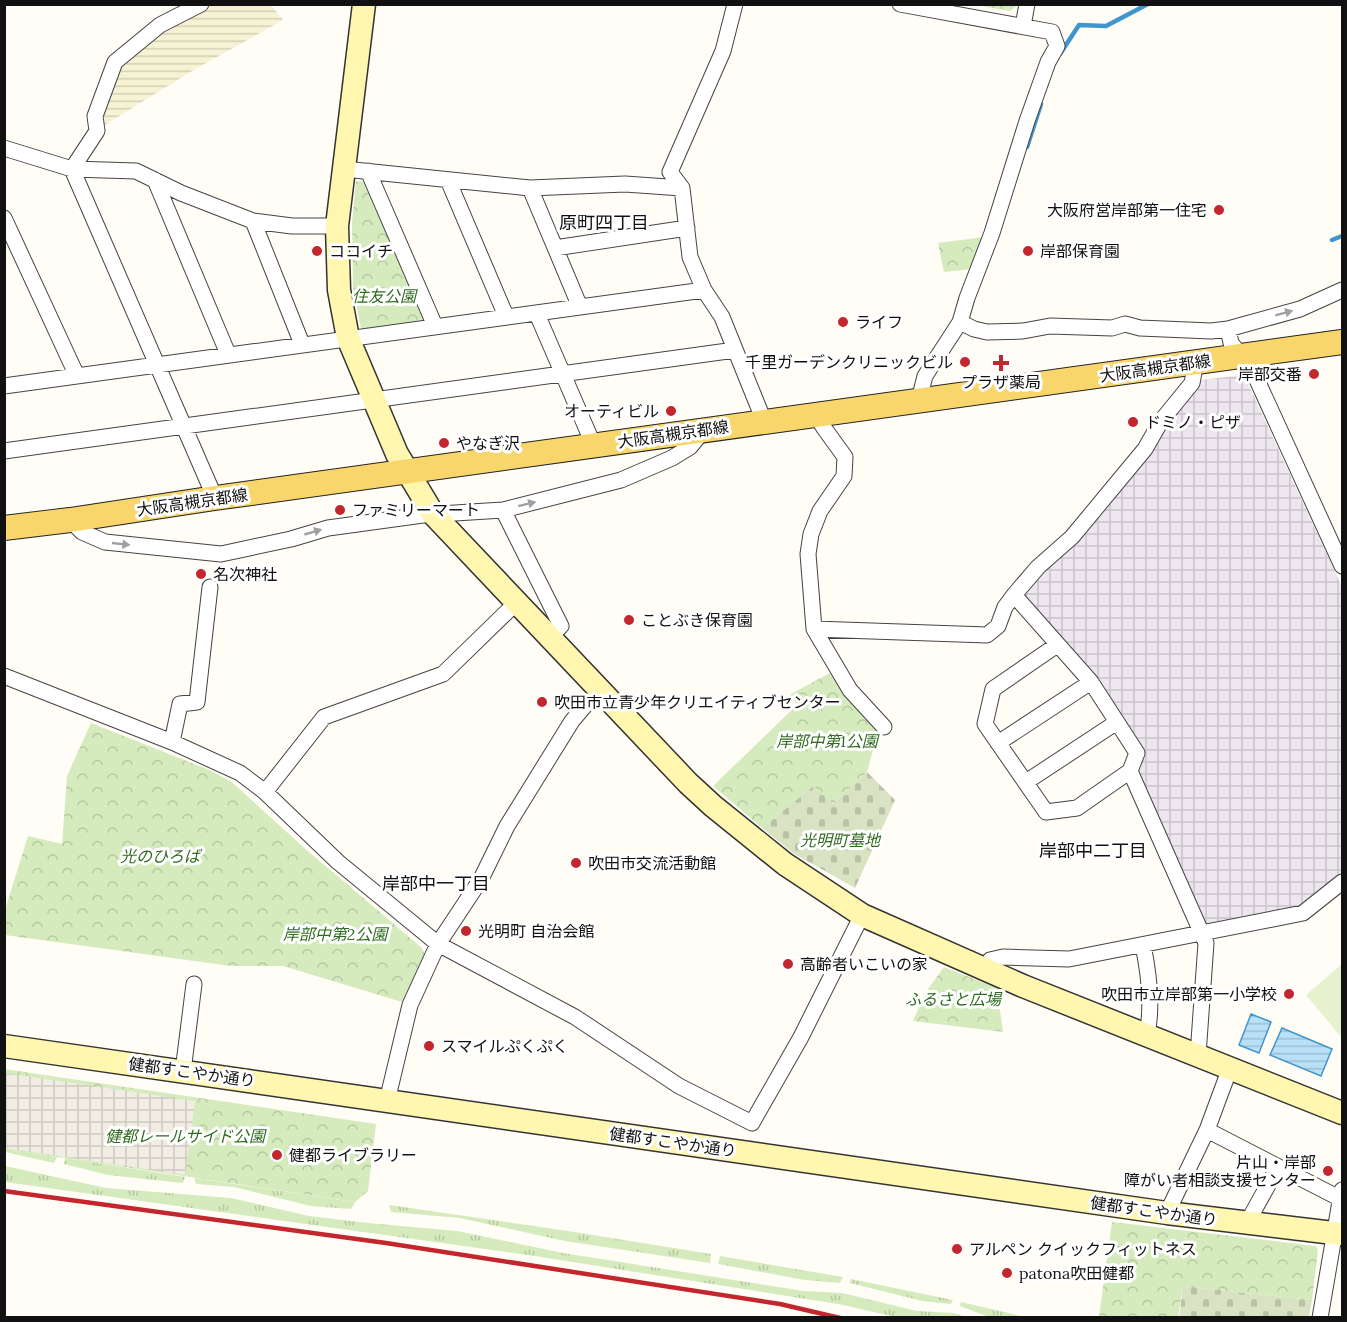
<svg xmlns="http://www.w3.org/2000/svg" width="1347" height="1322" font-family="Lora,'Noto Sans JP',serif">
<defs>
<pattern id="industrial-grid" width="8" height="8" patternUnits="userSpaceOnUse" patternTransform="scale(1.5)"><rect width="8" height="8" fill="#eee6ef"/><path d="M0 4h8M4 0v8" fill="none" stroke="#cbc4cc"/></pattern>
<pattern id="farmland-rules" width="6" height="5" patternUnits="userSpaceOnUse" patternTransform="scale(1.5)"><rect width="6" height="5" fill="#f6f3d4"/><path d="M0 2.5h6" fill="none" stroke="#d2cfb5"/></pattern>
<pattern id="grass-tufts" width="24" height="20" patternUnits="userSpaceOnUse" patternTransform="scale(1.5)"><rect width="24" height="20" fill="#d5ebbd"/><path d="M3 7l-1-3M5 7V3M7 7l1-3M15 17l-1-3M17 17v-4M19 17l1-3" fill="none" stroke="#b6c8a1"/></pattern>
<pattern id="cemetery-stones" width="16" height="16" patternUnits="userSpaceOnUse" patternTransform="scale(1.5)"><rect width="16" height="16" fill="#d9e3c4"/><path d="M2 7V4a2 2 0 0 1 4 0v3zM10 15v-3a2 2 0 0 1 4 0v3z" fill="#b9c2a7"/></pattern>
<pattern id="park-crowns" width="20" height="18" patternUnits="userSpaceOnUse" patternTransform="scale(1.5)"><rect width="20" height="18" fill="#d5ebbd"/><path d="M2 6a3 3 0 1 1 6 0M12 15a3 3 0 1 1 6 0" fill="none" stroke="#b6c8a1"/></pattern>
<pattern id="plaza-grid" width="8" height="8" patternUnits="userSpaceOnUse" patternTransform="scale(1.5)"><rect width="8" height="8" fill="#f1ede2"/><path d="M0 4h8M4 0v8" fill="none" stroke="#cecac1"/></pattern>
<pattern id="water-rules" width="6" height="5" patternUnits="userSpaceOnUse" patternTransform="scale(1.5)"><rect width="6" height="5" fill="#b9e0f7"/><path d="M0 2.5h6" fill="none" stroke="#9ebfd3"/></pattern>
</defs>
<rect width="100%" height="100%" fill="#fffdf5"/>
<!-- industrial -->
<path fill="url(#industrial-grid)" d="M1244,375L1342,587V877L1307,905L1202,925L1135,771L1143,753L1023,599L1022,590L1164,425L1200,380Z"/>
<!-- farmland -->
<path fill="url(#farmland-rules)" d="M214,5H271L283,20L192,71L103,126L102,116L119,66L164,29Z"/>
<!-- grass -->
<path fill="url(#grass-tufts)" d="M4,1149L57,1157L54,1163L5,1152Z
M65,1158L185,1177L183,1183L108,1175L64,1164Z
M5,1166L106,1188L231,1198L309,1216L368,1223L457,1231L563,1253L804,1291L842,1293L917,1311L954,1313L965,1317H896L838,1304L535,1256L5,1182Z
M194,1178L355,1202L351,1209L311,1206L234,1187L196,1184Z
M389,1205L568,1231L711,1254L710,1263L565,1241L460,1218L391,1212Z
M720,1256L831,1275L843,1277L840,1283L805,1280L718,1264Z
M851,1279L953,1300L951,1304L922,1301L850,1283Z
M961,1302L1025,1317H989L960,1306Z"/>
<!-- cemetery -->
<path fill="url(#cemetery-stones)" d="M867,772L895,800L855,888L793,853L762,828L814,785L833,804Z
M1183,1286L1312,1300L1309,1317L1179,1318Z"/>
<!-- park -->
<path fill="url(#park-crowns)" d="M975,5V4L1018,5L1010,11Z
M356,181L367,182L425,316L422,321L361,329L353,287L352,223Z
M984,237L972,269L944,272L938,243Z
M830,673L876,724L878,732L867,772L833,804L814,786L762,828L713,786L797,705L789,695Z
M91,723L212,771L233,783L302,846L422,948L425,956L402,1002L283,966H231L5,935V910L28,836L62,844L67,776Z
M944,967L997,988L1003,1032L913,1021L925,993Z
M4,1069L376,1124L368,1191L355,1202L5,1149Z
M1112,1222L1316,1246L1318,1250L1312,1300L1183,1286L1178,1317H1099Z"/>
<!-- pitch -->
<path fill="#e6f2cf" d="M1342,964V1038L1306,995Z"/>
<!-- plaza -->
<path fill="url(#plaza-grid)" d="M4,1073L195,1101L185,1175L5,1148Z"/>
<!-- water -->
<path fill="url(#water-rules)" stroke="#3f96cf" stroke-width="1.5" d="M1251,1014L1271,1022L1259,1053L1239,1045Z
M1282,1028L1332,1049L1321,1076L1270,1055Z"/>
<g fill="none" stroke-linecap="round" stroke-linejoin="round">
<!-- stream -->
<path stroke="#3f96cf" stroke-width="4.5" d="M1060,54L1079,25L1106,26L1148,4
M1027,147L1041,104
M1332,240L1342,236"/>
<!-- street casing -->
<g stroke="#444" stroke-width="17">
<path id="street" d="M201,4L160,25L115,62L95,116L97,131L72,169L215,498
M735,4L723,51L670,172L682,188L690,257L704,290L722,317L764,421
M900,4L1052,32L1057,46L1048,62L1027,121L992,233L967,298L960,322L925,376L919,400
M1023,26L1027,4
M4,148L72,169L136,171L181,193L253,221L292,226H337
M344,169L530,188L625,184L682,188
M368,171L435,326
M155,180L228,354
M448,180L506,316
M530,188L580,307
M4,218L77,376
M253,221L302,344
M555,248L687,228
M537,314L594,446
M960,322L974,329L987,332L1023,331L1050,326L1112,328L1125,324L1140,328L1211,331L1228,329L1300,309L1342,290
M1228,329L1231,343L1252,369L1342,566
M4,386L704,290
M816,415L824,428L845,457L844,476L820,511L811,534L808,554L814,629L850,690L884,727
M4,451L735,350
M503,510L561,626L550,637
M70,520L82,532L105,542L221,554L291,539L328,528L423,515L503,510L621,480L672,458L690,447L704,430
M1014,595L1091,682L1137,753L1130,771L1206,943L1198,1055
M814,629L987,635L998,626L1005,607L1014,595L1038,567L1072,537L1145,449L1161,421L1192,383L1196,362
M1057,645L993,689L985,724L1046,812L1077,808L1130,771
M4,676L172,742L240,773L265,792L338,862L438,944L575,1017L679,1086L752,1123L801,1037L862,915
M172,742L180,704L197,702L210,587
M998,743L1091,682
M1026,782L1117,722
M265,792L324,717L443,674L516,603
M1143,945C1149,974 1153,1005 1147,1034
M998,974L990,960L1003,957L1069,959L1303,913L1342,882
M183,1071L194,984
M387,1101L410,1005L438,944L481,879L507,826L572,721L589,701L606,697
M1207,1130L1341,1199
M1167,1213L1207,1130L1230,1068
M1247,1223L1278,1167
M1320,1318L1342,1190"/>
</g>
<!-- secondary casing -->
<g stroke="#333" stroke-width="25">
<path id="secondary" d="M364,4L337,226L339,290L348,338L397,454L433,514L688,783L713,806L785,864L862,915L1023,986L1342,1113
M4,1046L1167,1213L1342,1234"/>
</g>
<!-- primary casing -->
<g stroke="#222" stroke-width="26">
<path id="primary" d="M4,528L70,520L215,498L1342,342"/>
</g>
<!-- street -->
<use href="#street" stroke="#fff" stroke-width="15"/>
<!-- secondary -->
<use href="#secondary" stroke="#fff6b0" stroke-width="22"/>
<!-- primary -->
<use href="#primary" stroke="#f9d66b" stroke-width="24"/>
<!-- rail -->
<path stroke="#c4262e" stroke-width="4.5" d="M4,1191L386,1243L780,1304L840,1318"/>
</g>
<!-- one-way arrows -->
<defs><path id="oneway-solid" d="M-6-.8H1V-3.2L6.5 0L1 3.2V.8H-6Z" transform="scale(1.5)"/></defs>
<g fill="#a0a0a0">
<use href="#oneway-solid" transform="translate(1284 313) rotate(-15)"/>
<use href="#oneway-solid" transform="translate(527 504) rotate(-14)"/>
<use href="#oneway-solid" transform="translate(313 532) rotate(-16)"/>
<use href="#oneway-solid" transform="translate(121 544) rotate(6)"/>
</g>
<!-- markers -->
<g fill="#c4262e" stroke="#fff" stroke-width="2">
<circle cx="1219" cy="210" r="6"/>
<circle cx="317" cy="251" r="6"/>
<circle cx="1028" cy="251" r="6"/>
<circle cx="843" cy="322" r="6"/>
<circle cx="965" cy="362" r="6"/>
<path d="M998 354h6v6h6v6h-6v6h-6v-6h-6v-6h6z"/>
<circle cx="1314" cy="374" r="6"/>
<circle cx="671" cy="411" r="6"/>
<circle cx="1133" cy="422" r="6"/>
<circle cx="444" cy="443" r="6"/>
<circle cx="340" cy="510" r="6"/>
<circle cx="201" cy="574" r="6"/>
<circle cx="629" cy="620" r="6"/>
<circle cx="542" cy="702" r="6"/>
<circle cx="576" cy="863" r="6"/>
<circle cx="466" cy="931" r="6"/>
<circle cx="788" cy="964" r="6"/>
<circle cx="1289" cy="994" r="6"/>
<circle cx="429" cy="1046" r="6"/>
<circle cx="277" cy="1155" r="6"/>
<circle cx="1328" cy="1171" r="6"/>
<circle cx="957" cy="1249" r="6"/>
<circle cx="1007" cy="1273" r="6"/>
</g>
<g text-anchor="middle" stroke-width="6" stroke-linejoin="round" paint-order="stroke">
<!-- poi labels -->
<g font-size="16" fill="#111" stroke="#fff" text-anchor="start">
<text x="1207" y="216" text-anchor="end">大阪府営岸部第一住宅</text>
<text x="329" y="257">ココイチ</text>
<text x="1040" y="257">岸部保育園</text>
<text x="855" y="328">ライフ</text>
<text x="953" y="368" text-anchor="end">千里ガーデンクリニックビル</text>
<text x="1302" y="380" text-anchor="end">岸部交番</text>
<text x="1001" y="388" text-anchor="middle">プラザ薬局</text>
<text x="659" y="417" text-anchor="end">オーティビル</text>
<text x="1145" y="428">ドミノ・ピザ</text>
<text x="456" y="449">やなぎ沢</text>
<text x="352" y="516">ファミリーマート</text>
<text x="213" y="580">名次神社</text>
<text x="641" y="626">ことぶき保育園</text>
<text x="554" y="708">吹田市立青少年クリエイティブセンター</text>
<text x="588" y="869">吹田市交流活動館</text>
<text x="478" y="937">光明町 自治会館</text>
<text x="800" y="970">高齢者いこいの家</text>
<text x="1277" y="1000" text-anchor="end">吹田市立岸部第一小学校</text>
<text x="441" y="1052">スマイルぷくぷく</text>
<text x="289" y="1161">健都ライブラリー</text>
<text x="1316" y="1168" text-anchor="end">片山・岸部<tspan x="1316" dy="18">障がい者相談支援センター</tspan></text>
<text x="969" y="1255">アルペン クイックフィットネス</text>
<text x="1019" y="1279">patona吹田健都</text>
</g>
<!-- park labels -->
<g font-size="16" font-style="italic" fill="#2f6b1f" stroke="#fff">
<text x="384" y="302">住友公園</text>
<text x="827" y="747">岸部中第1公園</text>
<text x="840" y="846">光明町墓地</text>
<text x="160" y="862">光のひろば</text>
<text x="335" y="940">岸部中第2公園</text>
<text x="953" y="1005">ふるさと広場</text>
<text x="185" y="1142">健都レールサイド公園</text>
</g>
<!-- street labels -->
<g font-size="16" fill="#111" stroke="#fff">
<text transform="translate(1155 368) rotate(-8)" y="6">大阪高槻京都線</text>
<text transform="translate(673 434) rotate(-8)" y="6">大阪高槻京都線</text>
<text transform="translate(192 502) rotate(-8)" y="6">大阪高槻京都線</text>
<text transform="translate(192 1072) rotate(8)" y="6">健都すこやか通り</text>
<text transform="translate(673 1142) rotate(8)" y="6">健都すこやか通り</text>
<text transform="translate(1154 1211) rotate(8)" y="6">健都すこやか通り</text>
</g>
<!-- neighbourhood labels -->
<g font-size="18" fill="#111" stroke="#fff">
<text x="604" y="229">原町四丁目</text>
<text x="1093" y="857">岸部中二丁目</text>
<text x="436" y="890">岸部中一丁目</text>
</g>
</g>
<!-- border -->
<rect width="1347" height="1322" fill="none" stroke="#111111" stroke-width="12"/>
</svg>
